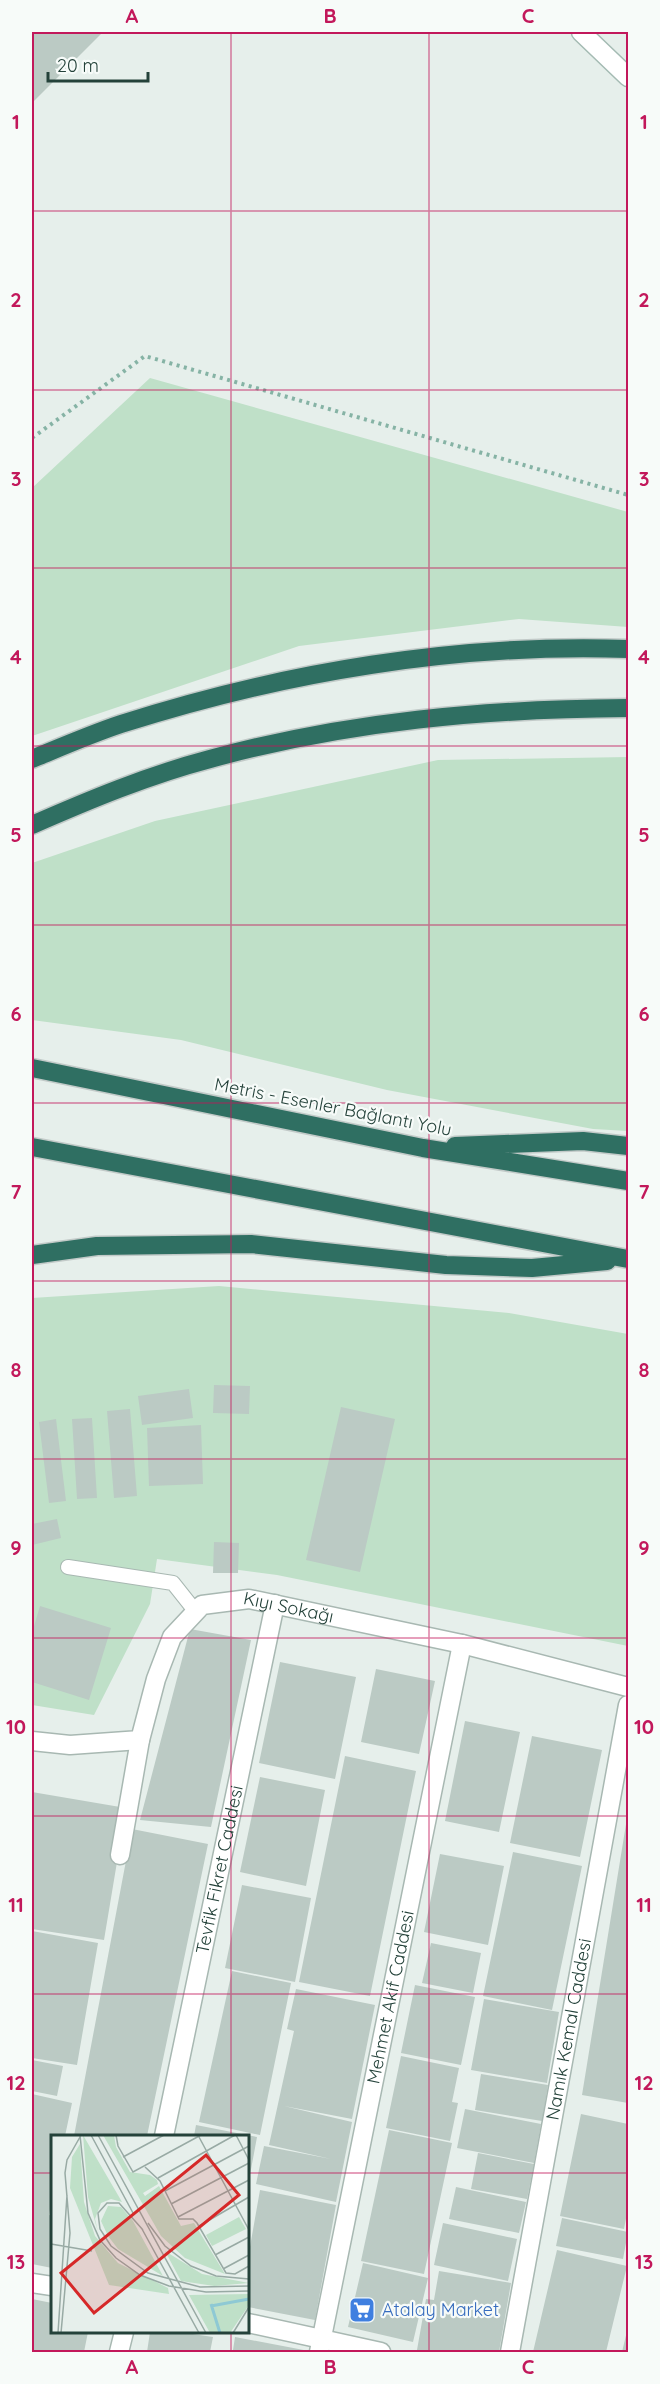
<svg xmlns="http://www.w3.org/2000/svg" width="660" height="2384" font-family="Quicksand,sans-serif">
<rect width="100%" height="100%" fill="#e6efeb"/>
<!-- green -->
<path fill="#bfe0c8" d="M150,378L628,512V627L519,619L299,646L32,736V488Z
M628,757V1131L593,1129L387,1090L181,1040L32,1020V863L155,821L438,760Z
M219,1286L509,1313L628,1334V1646L277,1575L157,1559L150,1604L94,1715L32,1705V1298Z"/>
<!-- building -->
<path fill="#bbcac4" d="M32,32H103L32,103Z
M214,1385L250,1386L249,1414L213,1413Z
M189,1389L193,1418L142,1425L138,1396Z
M341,1407L395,1419L360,1572L306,1560Z
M130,1409L137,1496L114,1498L107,1411Z
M92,1418L97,1498L77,1499L72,1419Z
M56,1419L66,1501L49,1503L39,1422Z
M201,1425L203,1484L149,1486L147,1428Z
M57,1519L61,1538L32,1545V1524Z
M214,1542L239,1543L238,1573H213Z
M40,1606L111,1628L89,1700L32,1682V1633Z
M190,1629L251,1640L211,1827L140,1820Z
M280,1662L356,1677L335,1779L259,1763Z
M376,1669L435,1681L419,1754L361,1742Z
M465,1721L520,1732L499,1832L445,1821Z
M532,1736L602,1750L580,1857L510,1843Z
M345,1756L416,1771L370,1996L299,1982Z
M260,1777L325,1790L306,1886L240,1872Z
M32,1792L126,1808L104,1940L32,1929Z
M627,1818H628V2103L582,2095Z
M132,1829L208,1844L147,2136H74Z
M513,1852L582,1866L552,2010L483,1996Z
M440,1854L504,1866L488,1945L424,1932Z
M242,1885L311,1898L295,1982L225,1968Z
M32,1931L98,1943L77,2065L32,2058Z
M431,1943L481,1953L473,1993L422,1983Z
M232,1971L291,1983L260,2135L199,2122Z
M415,1985L475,1997L461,2065L401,2053Z
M296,1989L375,2005L352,2119L284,2106L352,2122L336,2202L256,2184L264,2146L331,2159L269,2145L294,2031L287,2029Z
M484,1999L559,2012L547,2083L471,2070Z
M401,2056L459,2068L452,2102L458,2103L450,2141L386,2128Z
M32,2060L63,2066L57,2096L32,2091Z
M481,2074L548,2085L542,2121L475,2110Z
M32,2094L72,2103L65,2136H52V2197L49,2215L52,2216V2268L32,2264Z
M465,2109L541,2124L534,2163L457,2148Z
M581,2114L628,2124V2208L624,2229L560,2216Z
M196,2125L257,2137L249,2180L248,2136H194Z
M389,2130L452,2143L424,2274L361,2261Z
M478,2153L534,2164L527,2199L471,2189Z
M456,2187L526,2202L519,2233L449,2219Z
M260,2190L336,2205L315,2320L248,2307V2258Z
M562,2218L628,2232L623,2259L556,2246Z
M443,2223L517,2239L508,2281L434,2265Z
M557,2250L627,2266L606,2352H533Z
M363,2263L428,2278L413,2342L348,2327Z
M439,2271L511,2283L499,2352L417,2350L426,2299L434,2300Z
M32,2299L52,2303V2332H88L84,2352H32Z
M628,2327V2352H622Z
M150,2332H179L213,2337L210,2352H147Z
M235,2337L309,2351V2352H226V2350H233Z"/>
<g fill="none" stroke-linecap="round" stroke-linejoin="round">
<!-- lane casing -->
<g stroke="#a8b8b2" stroke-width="16">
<path id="lane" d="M68,1567L173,1583L196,1612"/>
</g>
<!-- street casing -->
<g stroke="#a8b8b2" stroke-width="21">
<g id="street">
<path id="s1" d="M32,1741L70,1745L140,1740L156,1679L172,1637L202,1605L249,1599L462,1644L628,1687"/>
<path d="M120,1855L140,1740"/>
<path id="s2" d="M164,2136L275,1604"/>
<path d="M32,2283L52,2286"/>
<path d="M248,2323L381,2352"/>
<path d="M119,2352L124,2332"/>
<path id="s3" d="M319,2352L462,1644"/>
<path id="s4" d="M510,2352L628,1705"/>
</g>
</g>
<!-- secondary casing -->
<g stroke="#a4bbb3" stroke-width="21">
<path id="secondary" d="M581,32L628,77"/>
</g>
<!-- highway casing -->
<g stroke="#c2cac8" stroke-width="21">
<path id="highway" d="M32,759C61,747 91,734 121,724C284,672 458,643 628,649
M32,825C89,800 149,775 210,759C349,721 486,709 628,708
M32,1068L423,1148L628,1181
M455,1146L583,1141L628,1146
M32,1147L628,1259
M32,1255L97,1246L251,1244L446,1265L532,1268L607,1261"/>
</g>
<!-- path -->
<path stroke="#86b3a5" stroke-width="4" stroke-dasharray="3 4.5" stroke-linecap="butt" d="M32,438L145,356L628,495"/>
<!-- lane -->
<use href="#lane" stroke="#fff" stroke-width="14"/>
<!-- street -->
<use href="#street" stroke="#fff" stroke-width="18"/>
<!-- secondary -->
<use href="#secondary" stroke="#fff" stroke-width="18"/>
<!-- highway -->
<use href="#highway" stroke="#2f6f62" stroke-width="18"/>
</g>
<!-- grid -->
<path fill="none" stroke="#c2185b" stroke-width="1.5" stroke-opacity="0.55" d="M231,32V2136M429,32V2352M32,211H628M32,390H628M32,568H628M32,746H628M32,925H628M32,1103H628M32,1281H628M32,1459H628M32,1638H628M32,1816H628M32,1994H628M32,2173H52M248,2173H628M231,2332V2352"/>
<!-- icons -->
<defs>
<g id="supermarket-square" transform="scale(1.35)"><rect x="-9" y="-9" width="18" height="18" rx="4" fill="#3f7fe0" stroke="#f7fbf9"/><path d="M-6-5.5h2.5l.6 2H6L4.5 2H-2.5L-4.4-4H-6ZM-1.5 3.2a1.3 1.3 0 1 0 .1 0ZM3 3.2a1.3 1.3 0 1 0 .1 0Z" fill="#fff"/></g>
</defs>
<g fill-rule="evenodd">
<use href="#supermarket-square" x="362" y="2310"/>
</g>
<g text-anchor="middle" stroke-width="4.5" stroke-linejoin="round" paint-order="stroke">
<!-- street labels -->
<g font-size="18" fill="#24423a" stroke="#f7fbf9">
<text transform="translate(333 1107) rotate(11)" y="6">Metris - Esenler Bağlantı Yolu</text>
<text dy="6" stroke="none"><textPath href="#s1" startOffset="348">Kıyı Sokağı</textPath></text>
<text dy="6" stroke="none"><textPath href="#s2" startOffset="272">Tevfik Fikret Caddesi</textPath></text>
<text dy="6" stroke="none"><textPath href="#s3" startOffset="362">Mehmet Akif Caddesi</textPath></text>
<text dy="6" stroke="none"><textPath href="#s4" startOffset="328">Namık Kemal Caddesi</textPath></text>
</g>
<!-- shop labels -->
<g font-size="18" fill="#366cbe" stroke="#f7fbf9" text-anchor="start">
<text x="382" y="2316">Atalay Market</text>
</g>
</g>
<!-- overview -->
<g transform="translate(51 2135)">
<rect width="198" height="198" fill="#e6efeb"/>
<path d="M32,0L71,67L60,64L50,68L44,84L47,97L37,62ZM52,0H63L65,12L79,37L99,40L106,45L107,49L92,58L94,61L108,51L130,91L143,88L174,139L134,123L110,101ZM29,9L33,67L44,101L67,128L117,153L118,159L58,150L19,53L21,22ZM57,71L70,72L82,86L112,141L67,114L57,101L50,86ZM188,82L195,94L161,111L155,100ZM114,116L151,139L198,148L163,151L130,146ZM198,159V170L179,198H159L138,160Z" fill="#bfe0c8"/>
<path fill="none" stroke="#8ec9d4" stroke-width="3" d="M160,169L169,198M160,171L198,164"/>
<path fill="none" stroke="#98aaa4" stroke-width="1.5" d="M29,0L37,78L49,105L65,123L89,140L118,151L155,157L198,156M40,0L82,78M47,0L155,198M65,0L67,11L82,37L150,0M185,0L198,25M148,2L198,95M72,22L113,0M94,32L109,46L128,84H142L146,88L175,138L184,139L198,131M107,43L184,0M114,56L198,11M120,69L198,28M127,82L198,45M97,88L114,111L140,131L165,141L198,144M148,91L198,62M91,94L148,198M92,95L68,68H56L47,78L49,94L60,111L97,138L149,152L198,151M0,109L41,116M164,120L198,102M172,134L198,120M7,198L16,60M10,198L19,98L14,38L16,25L29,2M182,198L198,172"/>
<path fill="#d62828" fill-opacity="0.15" stroke="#d62828" stroke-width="3" d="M155,20L188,60L43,178L10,138Z"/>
<rect width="198" height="198" fill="none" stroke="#24423a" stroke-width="3"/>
</g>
<!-- border -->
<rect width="660" height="2384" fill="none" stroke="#f7fbf9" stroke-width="66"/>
<!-- scale -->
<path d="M48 72v9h100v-9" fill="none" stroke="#24423a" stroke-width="3"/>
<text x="57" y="72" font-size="18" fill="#24423a" stroke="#f7fbf9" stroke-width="4.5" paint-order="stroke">20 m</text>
<rect x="33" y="33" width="594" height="2318" fill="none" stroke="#c2185b" stroke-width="2"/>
<g font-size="20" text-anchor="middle" font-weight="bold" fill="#c2185b">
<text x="132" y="23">A</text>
<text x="330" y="23">B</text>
<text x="528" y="23">C</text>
<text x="16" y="129">1</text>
<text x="644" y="129">1</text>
<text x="16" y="307">2</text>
<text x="644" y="307">2</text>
<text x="16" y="486">3</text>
<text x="644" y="486">3</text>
<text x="16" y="664">4</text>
<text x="644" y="664">4</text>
<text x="16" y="842">5</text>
<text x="644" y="842">5</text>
<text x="16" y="1021">6</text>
<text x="644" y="1021">6</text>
<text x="16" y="1199">7</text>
<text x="644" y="1199">7</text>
<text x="16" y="1377">8</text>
<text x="644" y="1377">8</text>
<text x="16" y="1555">9</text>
<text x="644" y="1555">9</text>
<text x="16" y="1734">10</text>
<text x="644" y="1734">10</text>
<text x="16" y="1912">11</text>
<text x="644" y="1912">11</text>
<text x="16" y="2090">12</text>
<text x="644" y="2090">12</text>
<text x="16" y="2269">13</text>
<text x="644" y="2269">13</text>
<text x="132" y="2374">A</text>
<text x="330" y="2374">B</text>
<text x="528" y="2374">C</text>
</g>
</svg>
